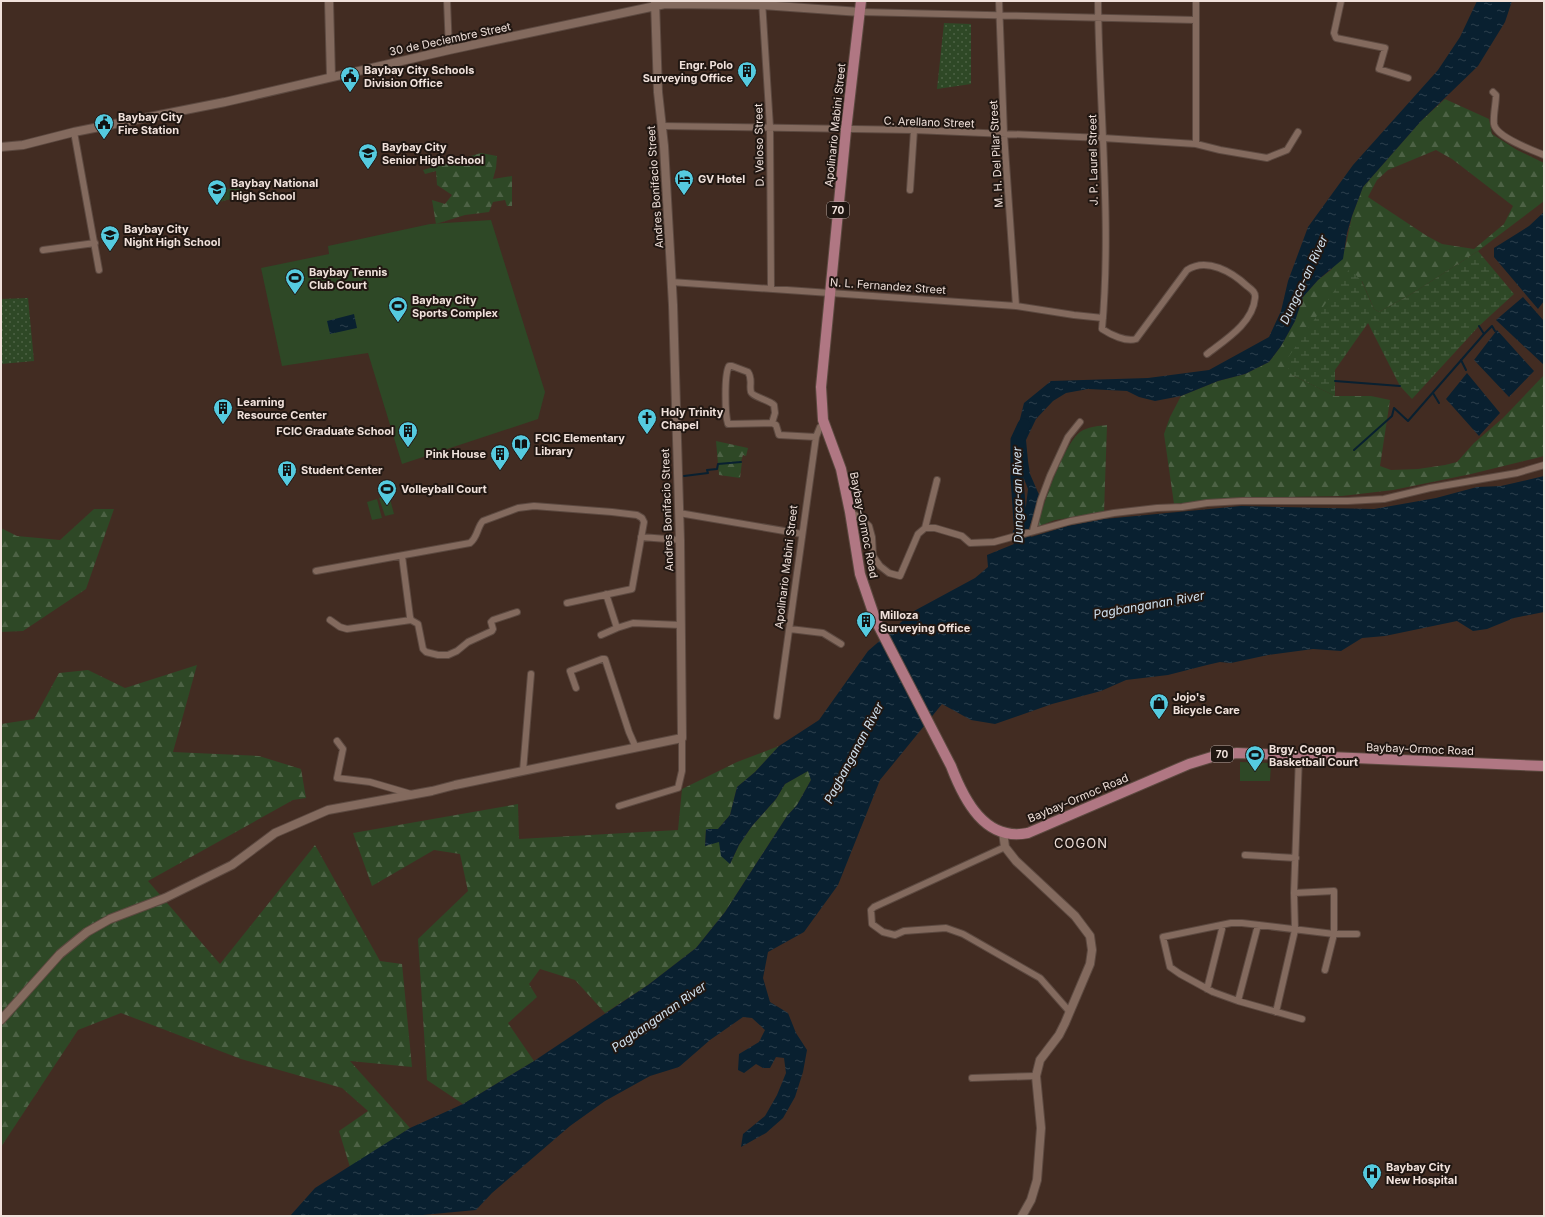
<svg xmlns="http://www.w3.org/2000/svg" width="1545" height="1217" font-family="Inter,sans-serif">
<defs>
<pattern id="grass-dots" width="8" height="8" patternUnits="userSpaceOnUse"><rect width="8" height="8" fill="#2e4826"/><path d="M2 2h.1M6 6h.1" fill="none" stroke="#4d6245" stroke-width="1.8" stroke-linecap="round"/></pattern>
<pattern id="forest-firs" width="22" height="20" patternUnits="userSpaceOnUse"><rect width="22" height="20" fill="#2e4826"/><path d="M5 1l3.5 6h-7zM16 11l3.5 6h-7z" fill="#4d6245"/></pattern>
<pattern id="wetland-marsh" width="20" height="14" patternUnits="userSpaceOnUse"><rect width="20" height="14" fill="#2e4826"/><path d="M1 5h8M5 5V1M11 12h8M15 12V8" fill="none" stroke="#4d6245"/></pattern>
<pattern id="park-crowns" width="20" height="18" patternUnits="userSpaceOnUse"><rect width="20" height="18" fill="#2e4826"/><path d="M2 6a3 3 0 1 1 6 0M12 15a3 3 0 1 1 6 0" fill="none" stroke="#4d6245"/></pattern>
<pattern id="water-ripples" width="26" height="14" patternUnits="userSpaceOnUse"><rect width="26" height="14" fill="#092030"/><path d="M2 4q2-2 4 0t4 0M15 11q2-2 4 0t4 0" fill="none" stroke="#2d404d"/></pattern>
</defs>
<rect width="100%" height="100%" fill="#422c22"/>
<!-- grass -->
<path fill="url(#grass-dots)" d="M944,23L971,24V84L937,89Z
M28,298L34,361L1,364V299Z"/>
<!-- forest -->
<path fill="url(#forest-firs)" fill-rule="evenodd" d="M1445,99L1489,119L1492,134L1517,150L1544,163V201L1478,251L1413,293L1379,312L1374,309L1362,281L1292,375L1335,396H1371L1390,400L1380,466L1391,470L1418,469L1445,465L1457,462L1474,443L1503,418L1544,375V456L1471,474L1393,490L1342,496L1233,498L1174,504L1164,434L1170,417L1181,396L1218,381L1245,374L1269,362L1281,346L1295,321L1303,297L1318,280L1331,270L1345,249L1352,216L1363,187L1421,121ZM1436,150L1452,159L1513,206L1504,224L1474,249L1442,244L1427,236L1368,197L1377,180L1388,170Z
M481,153L497,156L496,168L493,179L512,176V206H507L505,200L493,202L489,212L465,215L436,224L432,200L445,204L452,195L437,185L436,171L425,174L423,170Z
M1107,425L1104,513L1055,520L1037,527C1043,506 1063,445 1080,432C1087,427 1098,426 1107,425Z
M716,441L748,448L746,456L743,455L741,461L742,462L740,478L719,475Z
M94,509H114L86,589L23,631L1,632V528L17,536L60,540Z
M197,665L173,752L259,756L301,769L306,798L293,800L148,881L220,964L315,845L380,961L402,964L412,1067L350,1061L410,1128L350,1167L339,1131L368,1111L342,1088L241,1059L121,1013L78,1030L1,1147V724L34,719L59,673L88,670L125,688Z
M779,746L755,772L737,787L730,815L718,829H706L705,846L719,841L730,864L739,845L752,826L776,799L785,784L809,770L811,780L797,805L787,816L725,912L696,948L648,985L605,1013L575,980L540,969L529,984L537,997L508,1023L534,1061L463,1104L427,1080L418,939L468,891L460,854L434,850L372,886L353,833L518,804L519,839L678,830L682,789L737,762Z"/>
<!-- wetland -->
<path fill="url(#wetland-marsh)" d="M1478,251L1514,294L1479,326L1412,399L1400,386L1368,323L1335,370V396L1292,375L1285,362L1350,268L1362,282L1374,309L1379,312L1413,293Z"/>
<!-- park -->
<path fill="url(#park-crowns)" d="M241,186L243,196L219,202L216,192Z"/>
<!-- pitch -->
<path fill="#2e4826" d="M491,220L545,392L538,419L402,464L368,353L282,366L261,268L329,254L328,246L430,224Z
M389,495L394,514L385,516L379,498Z
M377,499L382,518L372,520L367,502Z
M1240,762L1271,763L1270,781H1240Z"/>
<!-- water -->
<path fill="url(#water-ripples)" d="M1477,1H1512L1505,22L1478,66L1421,121L1363,187L1352,216L1347,233L1343,259L1318,280L1303,297L1295,321L1281,346L1269,362L1245,374L1218,381L1181,396L1155,401L1139,397L1127,391L1088,389L1066,393L1053,401L1036,419L1026,440L1028,461L1030,474L1040,497L1028,531L1031,537L1068,526L1104,519L1241,506L1374,509L1436,498L1477,487L1501,486L1544,476V612L1514,618L1487,629L1473,631L1457,621L1385,636L1362,638L1341,651L1313,649L1268,655L1231,663L1220,662L1207,665L1168,675L1126,680L1101,691L1052,704L995,724L971,720L942,704L880,780L838,885L804,932L768,952L763,978L770,1002L788,1013L796,1033L807,1050L803,1072L795,1097L783,1118L766,1133L741,1147L743,1134L765,1116L777,1095L786,1073L784,1058L776,1057L770,1068H763L756,1064L744,1073L738,1070L739,1054L759,1042L765,1030L752,1018L743,1017L710,1040L679,1067L650,1076L605,1101L570,1126L492,1193L476,1210L412,1216H290L315,1188L410,1128L463,1104L534,1061L648,985L696,948L725,912L787,816L797,805L811,780L808,771L785,784L776,799L752,826L739,845L730,864L721,856L719,842L705,846L706,829H718L730,815L737,787L755,772L779,746L819,720L868,651L914,611L975,578L988,567L987,555L1014,544L1012,540L1013,531L1026,506L1028,489L1019,466L1016,435L1024,403L1051,381L1148,378L1209,370L1269,337L1281,311L1288,281L1308,227L1353,165L1438,70L1460,37Z
M1544,212V301L1538,309L1494,257V248L1529,226Z
M1523,297L1544,321V365L1496,320Z
M354,314L357,328L330,334L327,321Z
M1497,330L1534,371L1509,397L1474,360Z
M1467,373L1500,413L1479,436L1446,399Z"/>
<g fill="none" stroke-linecap="round" stroke-linejoin="round">
<!-- stream -->
<path stroke="#092030" stroke-width="2" d="M1484,334L1492,326L1495,331
M1461,360L1466,370
M1335,381L1400,386
M1433,393L1439,403
M1354,450L1392,416L1394,408L1408,421L1484,334L1479,326
M684,476L708,473L707,470L717,469L718,464L741,462"/>
<!-- river -->
<path stroke="#092030" stroke-width="13" d="M1021,536L1017,477V440L1024,425"/>
<!-- minor casing -->
<g stroke="#5c4940" stroke-width="8">
<path id="minor" d="M447,1L449,50
M762,1L770,127L771,288
M999,1L1004,134L1016,306
M1098,1C1099,110 1112,220 1102,329C1111,335 1126,342 1136,339L1187,270C1207,257 1232,272 1247,286C1251,289 1256,292 1255,298C1253,323 1225,340 1207,354
M1196,1V144
M1341,1L1334,33L1336,38L1385,48L1379,69L1408,78
M860,12L1196,20
M1493,92L1496,95C1496,104 1493,115 1494,124C1496,137 1532,150 1544,155
M662,126L914,130L1103,138L1196,144L1220,150L1267,158L1287,150L1298,132
M74,132L99,270
M910,190L914,130
M43,250L95,243
M671,282L1016,306L1074,315L1103,318
M772,423L728,424C725,414 724,375 729,366H732L748,372C753,379 749,386 751,392C753,397 769,400 774,405L775,413L772,423L776,425L779,435L816,437
M850,512L859,517L869,526L872,537L873,556L880,566L889,573L900,576L918,534L925,528H935L962,536L970,543L994,542L1071,521L1114,513L1157,508L1182,507L1207,503L1242,501H1348L1384,499L1430,488L1517,473L1544,465
M679,513L802,534
M925,528L937,480
M1033,531L1041,500L1050,476L1068,437L1080,422
M641,537L680,540
M402,556L410,617L411,620L418,624L423,649L426,652L438,655H448L457,651L468,642L492,631L493,629L491,622L493,620L517,612
M316,571L470,543C478,537 477,527 483,521L518,508L534,506L612,512L637,515L642,518L644,522L632,589L567,603
M606,594L617,628
M330,620L340,627L347,629L411,620
M790,629L823,633L841,644
M601,635L617,628L633,623L681,625
M576,688L570,671L602,659H605L629,732L636,748
M777,716L816,437L820,427L825,423
M337,741L343,749L337,778L370,782L411,794
M523,771L531,674
M619,806L678,788L682,771V738
M1005,847L874,907L871,910L872,924L883,932L895,935L904,931L946,928L963,934L1040,978L1069,1011
M1245,855L1296,858
M1294,893L1334,891V934L1325,970
M1207,989L1223,925
M1238,1001L1258,925
M1276,1012L1295,930L1294,893L1299,756
M1302,1019L1238,1001L1213,992L1180,974L1170,967L1163,937L1231,923H1242L1334,934H1357
M972,1078L1036,1076"/>
</g>
<!-- tertiary casing -->
<g stroke="#5c4940" stroke-width="10">
<path id="tertiary" d="M329,1L331,77
M1,147L23,145L74,132L225,102L449,50L665,4L762,5L860,12
M1003,832L1005,847L1016,861L1075,916L1090,936L1092,950L1090,964L1065,1023L1059,1035L1040,1060L1036,1076L1041,1128L1037,1180L1031,1200L1022,1216
M1,1020L60,954L87,932L110,919L165,898L232,865L275,833L328,810L432,791L455,785L682,738L680,540L673,305L664,146L658,92L655,1"/>
</g>
<!-- primary casing -->
<g stroke="#5c4940" stroke-width="12">
<path id="primary" d="M861,1L846,130L821,387L823,420L841,469L850,512L860,574L876,621L951,766C964,800 985,842 1028,833L1189,764L1215,756L1237,753L1544,766"/>
</g>
<!-- minor -->
<use href="#minor" stroke="#836a5e" stroke-width="6"/>
<!-- tertiary -->
<use href="#tertiary" stroke="#836a5e" stroke-width="8"/>
<!-- primary -->
<use href="#primary" stroke="#b07783" stroke-width="10"/>
</g>
<!-- icons -->
<defs>
<g id="building-pin" transform="scale(1)"><path d="M0 17L-7.5 6A9.5 9.5 0 1 1 7.5 6Z" fill="#55cadf" stroke="#211712"/><path d="M-4-6H4V6H1V3H-1V6H-4ZM-2.5-4.3h1.7v1.8h-1.7ZM.8-4.3h1.7v1.8H.8ZM-2.5-1h1.7V.8h-1.7ZM.8-1h1.7V.8H.8Z" fill="#111"/></g>
<g id="civic-pin" transform="scale(1)"><path d="M0 17L-7.5 6A9.5 9.5 0 1 1 7.5 6Z" fill="#55cadf" stroke="#211712"/><path d="M-.6-6.5H3V-4.5H.6V-3L4-1V1h2V6H-6V1h2V-1L-.6-3ZM-1.2 2.5V6h2.4V2.5Z" fill="#111"/></g>
<g id="school-pin" transform="scale(1)"><path d="M0 17L-7.5 6A9.5 9.5 0 1 1 7.5 6Z" fill="#55cadf" stroke="#211712"/><path d="M0-5L7-2L0 1L-7-2ZM-4 1L0 2.5L4 1V4Q0 6-4 4Z" fill="#111"/></g>
<g id="hotel-pin" transform="scale(1)"><path d="M0 17L-7.5 6A9.5 9.5 0 1 1 7.5 6Z" fill="#55cadf" stroke="#211712"/><path d="M-6-4.5h1.5V1H6V5H4.5V3h-9V5H-6ZM-4 0a1.8 1.8 0 1 1 3.6 0ZM.5 0V-2.5h3Q6-2.5 6 0Z" fill="#111"/></g>
<g id="stadium-pin" transform="scale(1)"><path d="M0 17L-7.5 6A9.5 9.5 0 1 1 7.5 6Z" fill="#55cadf" stroke="#211712"/><path d="M0-5a6.5 5 0 1 0 0 10a6.5 5 0 1 0 0-10ZM-3.5-1.8h7v3.6h-7Z" fill="#111"/></g>
<g id="church-pin" transform="scale(1)"><path d="M0 17L-7.5 6A9.5 9.5 0 1 1 7.5 6Z" fill="#55cadf" stroke="#211712"/><path d="M-1.2-6h2.4v3.5h3.3v2.4h-3.3V6h-2.4V-.1h-3.3v-2.4h3.3Z" fill="#111"/></g>
<g id="library-pin" transform="scale(1)"><path d="M0 17L-7.5 6A9.5 9.5 0 1 1 7.5 6Z" fill="#55cadf" stroke="#211712"/><path d="M-6-4Q-3-5.5-.7-3.5V5Q-3 3-6 4ZM6-4Q3-5.5 .7-3.5V5Q3 3 6 4Z" fill="#111"/></g>
<g id="shop-pin" transform="scale(1)"><path d="M0 17L-7.5 6A9.5 9.5 0 1 1 7.5 6Z" fill="#55cadf" stroke="#211712"/><path d="M-5-2.5h2.3a2.7 3.5 0 0 1 5.4 0H5L5.5 6h-11ZM-1.5-2.5h3a1.5 2.3 0 0 0-3 0Z" fill="#111"/></g>
<g id="hospital-pin" transform="scale(1)"><path d="M0 17L-7.5 6A9.5 9.5 0 1 1 7.5 6Z" fill="#55cadf" stroke="#211712"/><path d="M-5-5h3v3.5h4V-5h3V5h-3V1.5h-4V5h-3Z" fill="#111"/></g>
</defs>
<g fill-rule="evenodd">
<use href="#building-pin" x="747" y="71"/>
<use href="#civic-pin" x="350" y="76"/>
<use href="#civic-pin" x="104" y="123"/>
<use href="#school-pin" x="368" y="153"/>
<use href="#hotel-pin" x="684" y="179"/>
<use href="#school-pin" x="217" y="189"/>
<use href="#school-pin" x="110" y="235"/>
<use href="#stadium-pin" x="295" y="278"/>
<use href="#stadium-pin" x="398" y="306"/>
<use href="#building-pin" x="223" y="408"/>
<use href="#church-pin" x="647" y="418"/>
<use href="#building-pin" x="408" y="431"/>
<use href="#library-pin" x="521" y="444"/>
<use href="#building-pin" x="500" y="454"/>
<use href="#building-pin" x="287" y="470"/>
<use href="#stadium-pin" x="387" y="489"/>
<use href="#building-pin" x="866" y="621"/>
<use href="#shop-pin" x="1159" y="703"/>
<use href="#stadium-pin" x="1255" y="755"/>
<use href="#hospital-pin" x="1372" y="1173"/>
</g>
<g text-anchor="middle" stroke-width="4" stroke-linejoin="round" paint-order="stroke">
<!-- shield labels -->
<g fill="#211712" stroke="#b2a49f" stroke-width="1">
<rect x="827" y="202" width="22" height="16" rx="3"/>
<rect x="1211" y="746" width="22" height="16" rx="3"/>
</g>
<g font-size="10" font-weight="bold" fill="#f0e1db">
<text x="838" y="214">70</text>
<text x="1222" y="758">70</text>
</g>
<!-- street labels -->
<g font-size="11" fill="#f0e1db" stroke="#211712">
<text transform="translate(450 39) rotate(-12)" y="4">30 de Deciembre Street</text>
<text transform="translate(929 122) rotate(2)" y="4">C. Arellano Street</text>
<text transform="translate(835 125) rotate(-84)" y="4">Apolinario Mabini Street</text>
<text transform="translate(759 145) rotate(-91)" y="4">D. Veloso Street</text>
<text transform="translate(996 154) rotate(-93)" y="4">M. H. Del Pilar Street</text>
<text transform="translate(1093 160) rotate(-91)" y="4">J. P. Laurel Street</text>
<text transform="translate(655 187) rotate(-94)" y="4">Andres Bonifacio Street</text>
<text transform="translate(888 286) rotate(4)" y="4">N. L. Fernandez Street</text>
<text transform="translate(667 510) rotate(-92)" y="4">Andres Bonifacio Street</text>
<text transform="translate(864 525) rotate(79)" y="4">Baybay-Ormoc Road</text>
<text transform="translate(786 567) rotate(-83)" y="4">Apolinario Mabini Street</text>
<text transform="translate(1420 749) rotate(2)" y="4">Baybay-Ormoc Road</text>
<text transform="translate(1078 798) rotate(-23)" y="4">Baybay-Ormoc Road</text>
</g>
<!-- poi labels -->
<g font-size="11" font-weight="bold" fill="#f0e1db" stroke="#211712" text-anchor="start">
<text x="733" y="69" text-anchor="end">Engr. Polo<tspan x="733" dy="13">Surveying Office</tspan></text>
<text x="364" y="74">Baybay City Schools<tspan x="364" dy="13">Division Office</tspan></text>
<text x="118" y="121">Baybay City<tspan x="118" dy="13">Fire Station</tspan></text>
<text x="382" y="151">Baybay City<tspan x="382" dy="13">Senior High School</tspan></text>
<text x="698" y="183">GV Hotel</text>
<text x="231" y="187">Baybay National<tspan x="231" dy="13">High School</tspan></text>
<text x="124" y="233">Baybay City<tspan x="124" dy="13">Night High School</tspan></text>
<text x="309" y="276">Baybay Tennis<tspan x="309" dy="13">Club Court</tspan></text>
<text x="412" y="304">Baybay City<tspan x="412" dy="13">Sports Complex</tspan></text>
<text x="237" y="406">Learning<tspan x="237" dy="13">Resource Center</tspan></text>
<text x="661" y="416">Holy Trinity<tspan x="661" dy="13">Chapel</tspan></text>
<text x="394" y="435" text-anchor="end">FCIC Graduate School</text>
<text x="535" y="442">FCIC Elementary<tspan x="535" dy="13">Library</tspan></text>
<text x="486" y="458" text-anchor="end">Pink House</text>
<text x="301" y="474">Student Center</text>
<text x="401" y="493">Volleyball Court</text>
<text x="880" y="619">Milloza<tspan x="880" dy="13">Surveying Office</tspan></text>
<text x="1173" y="701">Jojo's<tspan x="1173" dy="13">Bicycle Care</tspan></text>
<text x="1269" y="753">Brgy. Cogon<tspan x="1269" dy="13">Basketball Court</tspan></text>
<text x="1386" y="1171">Baybay City<tspan x="1386" dy="13">New Hospital</tspan></text>
</g>
<!-- water labels -->
<g font-size="12" font-style="italic" fill="#d1e2f0" stroke="#211712">
<text transform="translate(1304 280) rotate(-65)" y="4">Dungca-an River</text>
<text transform="translate(1018 495) rotate(-91)" y="4">Dungca-an River</text>
<text transform="translate(1149 605) rotate(-10)" y="4">Pagbanganan River</text>
<text transform="translate(854 753) rotate(-62)" y="4">Pagbanganan River</text>
<text transform="translate(659 1017) rotate(-35)" y="4">Pagbanganan River</text>
</g>
<!-- quarter labels -->
<g font-size="13" letter-spacing="1" fill="#f0e1db" stroke="#211712">
<text x="1081" y="848">COGON</text>
</g>
</g>
<!-- border -->
<rect width="1545" height="1217" fill="none" stroke="#f0e1db" stroke-width="4"/>
</svg>
